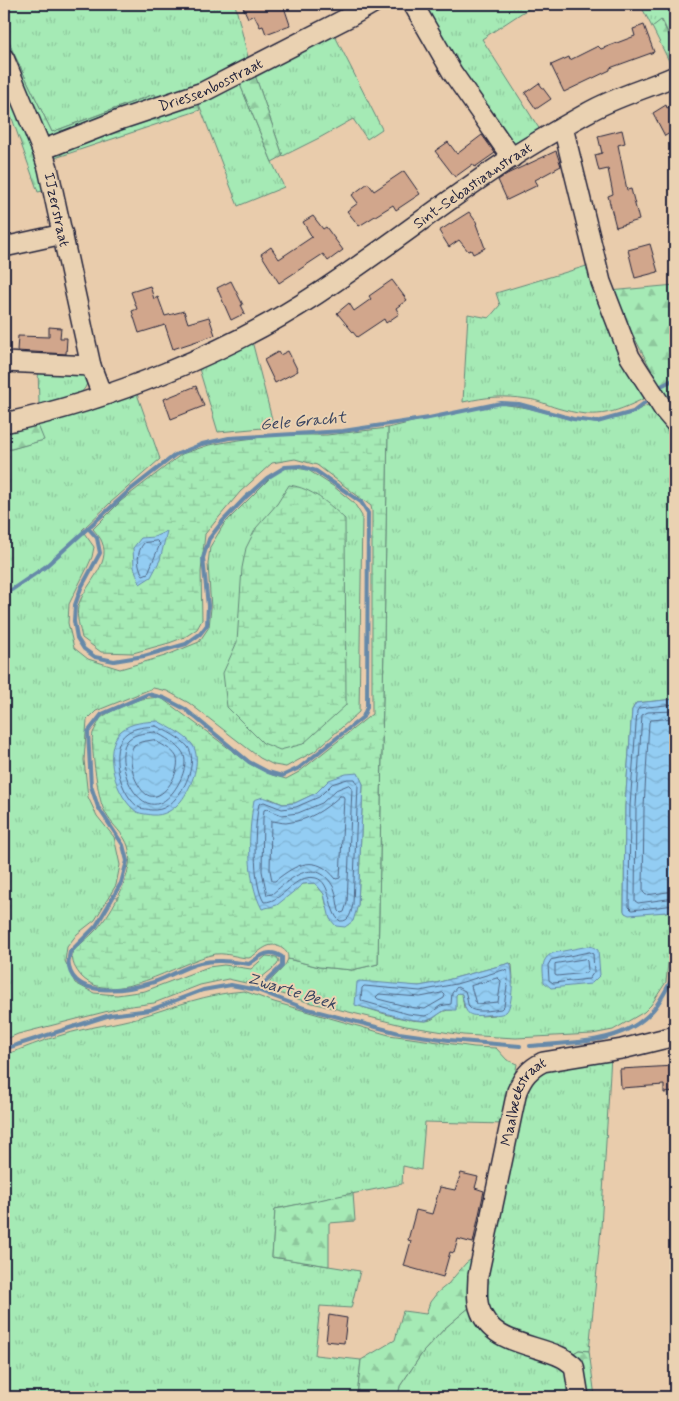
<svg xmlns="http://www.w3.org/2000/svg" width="679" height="1401" font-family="Mynerve,sans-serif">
<defs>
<pattern id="grass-tufts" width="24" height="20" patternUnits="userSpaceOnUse" patternTransform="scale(1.25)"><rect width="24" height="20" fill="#a5eab5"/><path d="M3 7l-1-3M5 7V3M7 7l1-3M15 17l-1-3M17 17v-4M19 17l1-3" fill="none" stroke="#8ec89d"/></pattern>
<pattern id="forest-firs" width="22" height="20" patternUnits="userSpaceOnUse" patternTransform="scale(1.25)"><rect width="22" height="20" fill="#a5eab5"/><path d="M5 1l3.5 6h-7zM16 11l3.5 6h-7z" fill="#8ec89d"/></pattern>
<pattern id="wetland-marsh" width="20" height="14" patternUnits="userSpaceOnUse" patternTransform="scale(1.25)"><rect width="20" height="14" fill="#a5eab5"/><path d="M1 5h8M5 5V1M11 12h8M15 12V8" fill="none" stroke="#8ec89d"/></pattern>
<pattern id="water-waves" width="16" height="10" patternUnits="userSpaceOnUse" patternTransform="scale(1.25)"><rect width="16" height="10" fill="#93cdf3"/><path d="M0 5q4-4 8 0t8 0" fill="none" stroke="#7eb0d1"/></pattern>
</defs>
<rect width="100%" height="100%" fill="#e9ccac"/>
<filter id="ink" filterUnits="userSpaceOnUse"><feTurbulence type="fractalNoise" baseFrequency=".02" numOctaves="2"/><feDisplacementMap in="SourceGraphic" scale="10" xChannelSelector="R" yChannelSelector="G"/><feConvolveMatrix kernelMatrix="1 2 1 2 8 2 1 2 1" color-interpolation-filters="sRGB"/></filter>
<g filter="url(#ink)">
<!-- grass -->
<path fill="url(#grass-tufts)" stroke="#648678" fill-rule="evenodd" d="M4,4H235L249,61L159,102L154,94L52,132L12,50L4,25Z
M422,4H539L523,12L482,39L542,133L518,148L497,133Z
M640,4H675V47L662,20L652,27Z
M334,34L382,129L367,139L353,119L321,137L283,156L255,75Z
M239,82L272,162L284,187L238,206L197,99Z
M590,265L645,398C611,415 595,419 557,408C547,405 538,400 528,399C502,395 487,397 463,402L468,314L489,318L500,305L496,293Z
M252,341L274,427L218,432L197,362Z
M38,367L82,369L88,381L85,388L80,394L39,404Z
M136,391L160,459L110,503L82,530L94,547L92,557L88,566L69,604L68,623L74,648L88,659L120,669L165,656L199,642L209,627L211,608L208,564L210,547L224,524L274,474L289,467L308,470L333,486L354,503L362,516L359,712L315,751L286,767L274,765L260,758L189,703L167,691L153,688L96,711L87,720L84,760L88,797L97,816L114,837L120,865L116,885L95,920L77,934L67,947L65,961L75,983L94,993L117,995L145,991L208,967L224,965L251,969L266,956L277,957L279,961L277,965L256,982L246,983L228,979L200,985L154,1003L124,1007L18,1034L4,1040V451L43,440L37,423Z
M501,404L528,408L575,420L595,423L627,415L648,405L675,436V699L636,703L632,710L625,806L624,910L625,913L666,912L675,909V952L668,963L666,982L651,1005L644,1012L613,1030L592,1034L516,1038L463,1035L406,1026L304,1001L276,992L268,986C272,975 284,971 288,959L319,967L352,970L378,964L388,428L437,416ZM510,963L512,965L513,979L495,1015L481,1016L464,1008L462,994L458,993L456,994L453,1010C437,1009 437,1021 425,1021C402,1021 377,1011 356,1005L355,1003L406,986H419L436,983Z
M244,991L274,1002L389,1035L474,1047L496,1048L507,1060L517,1064L505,1124L425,1122L421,1170L403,1166L402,1184L275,1209L272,1257L360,1271L351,1308L320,1306L315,1355L361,1360L357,1397H4V1055C23,1049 42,1040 62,1035C88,1027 115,1024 140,1017C177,1006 205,994 244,991Z
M611,1055L601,1228L589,1351L579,1350L572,1354L497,1326L482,1300L519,1101L532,1073Z
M471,1306L566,1365L570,1380L566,1397H398L400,1386L423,1352L445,1328Z"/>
<!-- forest -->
<path fill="url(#forest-firs)" stroke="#648678" d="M661,20L675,47V71H674L652,27Z
M4,25L12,50L52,132L155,94L163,110L197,99L200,110L40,163L47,190L38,192L13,121L4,100Z
M255,75L283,156L272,162L239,82Z
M675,285V436L648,405L665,396L610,291Z
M37,423L44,440L4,451V430Z
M353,1193L355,1221L329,1223V1266L272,1257L275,1209Z
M470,1260L475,1265L471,1306L445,1328L423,1352L400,1386L398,1397H357L361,1360L395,1340L403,1311L426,1314L430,1302L437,1293L448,1284L466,1263Z
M579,1350L589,1351L595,1397H566L572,1354Z"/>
<!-- wetland -->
<path fill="url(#wetland-marsh)" stroke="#648678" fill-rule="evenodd" d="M388,428L378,964L352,970L319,967L288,959C288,954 287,952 283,949C269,938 260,953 249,958C237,958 224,951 211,955C177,963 113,1008 82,977C75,969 72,963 72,953C79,944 89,938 97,929C111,913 126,886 129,865C134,834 110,830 102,805C98,794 90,743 93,733C95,729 98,723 100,719C105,713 132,702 141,699C147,698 154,698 160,697L250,764L272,775L286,779L299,772L372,714V511L371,506L317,465L295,459L272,463L240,492L205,534L201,572L202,620L197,629L185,637L169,643L133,653L101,652L82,638C80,628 76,617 78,607C83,586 112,565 102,542C101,538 96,533 93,529L121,501L182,454L209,445L239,440L278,435H327ZM358,774L363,784L358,905L327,908L324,894L315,883L303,884L290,893L269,798L283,804L295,803L316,793L330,780Z
M289,485C312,488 329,504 345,519L346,705L303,744L280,750L263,743L227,707L223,673L237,642L242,568L246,548L256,528L277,504Z"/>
<!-- water -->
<path fill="url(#water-waves)" stroke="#6689a9" d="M167,531L160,560L151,577L140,584L134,567L133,548L141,538L154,537Z
M675,699V909L666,912L629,915L625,913L624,911L625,806L632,710L636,703Z
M158,721C168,727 184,734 192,744C203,760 191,788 181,801C173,810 164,816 152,815C147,814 141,814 137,812C116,798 101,750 121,731C131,722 146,722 158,721Z
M358,773L363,784L358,905L353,921L345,927L336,926L330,919L324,894L315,883L303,884L277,905L262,909C246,879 248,834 254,800L263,797L283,804L295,803L316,793L329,780L346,774Z
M589,946L593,947L598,950L600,975L591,984L551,988L544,982C543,970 540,959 553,953Z
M510,963C514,970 513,1007 506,1012C500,1016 493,1014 486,1015C466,1017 466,1014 462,994L458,993L456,995V1010H445L433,1018L426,1021L407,1019L355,1005L357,982L359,981L419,986L436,983Z"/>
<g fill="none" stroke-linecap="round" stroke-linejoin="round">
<!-- shore -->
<path stroke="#4f6685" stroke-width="1" d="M157,541L160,544L148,573L143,575C137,565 136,552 144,543Z
M675,704L639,708L637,711L630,806L629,907L632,910L675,905
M675,711L648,712L642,715L636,806L635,901L638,903L675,898
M675,718L651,720L649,722L644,807L643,892L646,895L675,891
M156,726C166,731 181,738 188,747C197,760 187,784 179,794C172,804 164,811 151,810C148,809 143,809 140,808C121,798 106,747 127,733C135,727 146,727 156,726Z
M155,732C164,737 178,744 183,753C189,765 180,783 173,792C141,834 109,756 129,739C136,733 147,733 155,732Z
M154,740C160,744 172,749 176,756C184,770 157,817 139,786C136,781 134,777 133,772C131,763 129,753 134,745L141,742Z
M348,779H355L358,785L353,904C351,912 350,922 340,921C328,912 332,882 316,878C294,873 284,902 264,902C252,883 254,827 259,804L264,802L282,809L296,807L319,797L332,784Z
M349,785L352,788L347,903L344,912L341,913L339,911C337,904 337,895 334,888C316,855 291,878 272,894L267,895L262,871L263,818L264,810L267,809L282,815L298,813L322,803L336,790Z
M340,796H343L344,798L340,878L336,879C316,854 297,863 275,881H272L270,870L271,821C276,821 281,823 286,823C310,820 323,811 340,796Z
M590,952L593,954L594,972L589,979L553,983L549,980L548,965L551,960Z
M585,959L587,961L588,970L586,973L557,976L555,975V964Z
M504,970L507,971L508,980L504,1006L501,1009C494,1010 473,1014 469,1007C467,1002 467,996 465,991L457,987L452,993L451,1004L440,1006L430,1014L425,1016L408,1014L362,1001L361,999L362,988L364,986L420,991L456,984Z
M498,978L501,981L498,1002L476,1004L471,986Z
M443,993L445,995L444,998L425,1009L409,1007L378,999L376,997L379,994L420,997Z"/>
<!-- stream -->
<path stroke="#6689a9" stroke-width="4" d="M657,388L675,379
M89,529L97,538L100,553L81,588L75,605L74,621L77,638L84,649L95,657L114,661L144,656L186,644L200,634L207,625L208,606L203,558L209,539L222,522L245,498L267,478L285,467L300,466L316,471L361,502L368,513L367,707L363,717L299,768L282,776L268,772L249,762L185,709L164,698L148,694L102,714L88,732L91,786L98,807L123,845L127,861L121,883L108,906L96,926L70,952C69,956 68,962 69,967C76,1000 132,989 154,982C169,977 184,967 200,963C217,959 232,962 249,964C260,956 269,948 282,957V966L257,990
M4,595L45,567L130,490L175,455L202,444L229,438L343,431L429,418L501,403L519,404L573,419L597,422L633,412L648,400
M530,1046C572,1042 623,1045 653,1010C662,999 669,985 675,973
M4,1049L110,1015L150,1010L203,990L231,985L257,990L304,1008L399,1033L449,1040L520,1046"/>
</g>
<!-- building -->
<path fill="#d1a68c" stroke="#22223b" d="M251,4H283L290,25L266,34L263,26L260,27L254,15L248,18L243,7Z
M644,25L654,52L610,68V70L564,92L551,65L569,57L570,60L598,46L601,49L635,36L633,29Z
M539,83L551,99L536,109L525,93Z
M675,104V130L665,136L653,113L666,105L667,108Z
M622,130L625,143L618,145L627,190L631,189L639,220L616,227L608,196L613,194L608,169L599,171L595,155L602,153L598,136Z
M482,135L495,153L475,167L473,164L455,177L435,151L448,142L457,154Z
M556,151L561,166L535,180L538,185L507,200L498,180L507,174Z
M404,171L420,194L396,210L393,205L359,226L347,211L358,203L352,195L368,183L374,191Z
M469,212L477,223L476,224L485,248L473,254L471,250L468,251L459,240L449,247L439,231Z
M313,216L323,229L326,227L343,250L328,261L323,254L279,283L261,254L271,247L279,259L312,237L303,222Z
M650,244L658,272L635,278L628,250Z
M392,280L407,300L396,308L399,314L386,323L384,319L357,337L337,313L349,303L354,311L371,299L369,296Z
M231,281L243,305H241L245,313L231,320L217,288Z
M150,286L154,299L158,297L165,316L184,311L188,323L209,317L215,335L173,349L165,325L139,333L132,311L137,309L131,292Z
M49,327L61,328L60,338H67L66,354L17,351L18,336L49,337Z
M288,351L298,371L275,383L264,360L278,352L280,355Z
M196,386L204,406L171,419L164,399Z
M675,1066V1092L664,1093V1085L621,1088L620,1069Z
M461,1173L478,1177L475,1188L484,1191L473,1243L458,1239L454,1253L450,1252L443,1277L404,1266L411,1241L408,1240L416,1210L432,1214L440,1187L455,1190Z
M329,1315L347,1318L344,1343L326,1341Z"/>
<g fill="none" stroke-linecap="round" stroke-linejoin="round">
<!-- minor casing -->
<g stroke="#22223b" stroke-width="22">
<g id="minor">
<path d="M413,4L452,72L512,158"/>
<path id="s1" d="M4,58L42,150L48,168L91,366L102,395"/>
<path d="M563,127L601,282L630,357L664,410L675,423"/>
<path id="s2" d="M42,150L119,120L203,92L351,16L372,4"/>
<path d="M4,247L63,234"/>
<path d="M4,362L91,366"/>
<path id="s3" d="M4,423C108,401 228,353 317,294C383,251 445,201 511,158C536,142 562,127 587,113C614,97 646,89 675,76"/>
<path id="s4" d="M579,1397L574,1366C570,1363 566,1359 561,1357C532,1343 490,1344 479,1307C476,1297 478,1286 478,1276L517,1091C523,1077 529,1069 543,1062L622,1049L675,1036"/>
</g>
</g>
<!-- minor -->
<use href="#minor" stroke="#ead2b2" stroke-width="19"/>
</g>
</g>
<g text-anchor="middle" stroke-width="4" stroke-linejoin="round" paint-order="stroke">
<!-- street labels -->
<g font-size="15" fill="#22223b" stroke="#ead2b2">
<text dy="5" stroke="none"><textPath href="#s2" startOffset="181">Driessenbosstraat</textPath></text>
<text dy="5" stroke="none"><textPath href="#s3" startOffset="530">Sint-Sebastiaanstraat</textPath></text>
<text dy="5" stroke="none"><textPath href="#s1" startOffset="161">IJzerstraat</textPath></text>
<text dy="5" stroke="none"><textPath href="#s4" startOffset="361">Maalbeekstraat</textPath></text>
</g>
<!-- water labels -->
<g font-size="16" font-style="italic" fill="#394460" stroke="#ead2b2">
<text transform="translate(303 420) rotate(-5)" y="6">Gele Gracht</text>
<text transform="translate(292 990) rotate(17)" y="6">Zwarte Beek</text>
</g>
</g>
<!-- margin -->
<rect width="679" height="1401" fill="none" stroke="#ead2b2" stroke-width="20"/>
<rect x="10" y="10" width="659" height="1381" fill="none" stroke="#22223b" stroke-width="2" filter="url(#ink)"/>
</svg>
